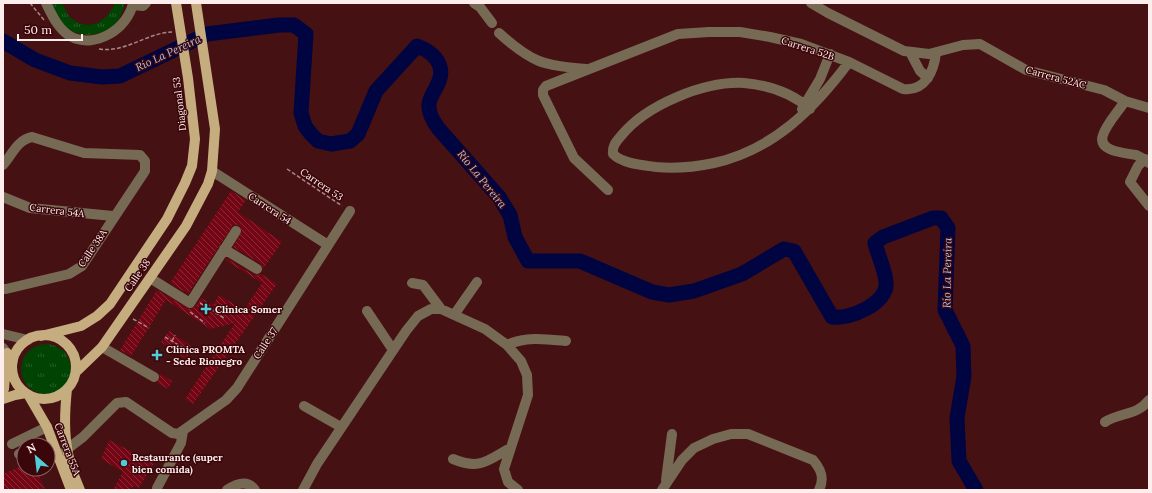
<svg xmlns="http://www.w3.org/2000/svg" width="1152" height="493" font-family="Lora,serif">
<defs>
<pattern id="grass-tufts" width="24" height="20" patternUnits="userSpaceOnUse"><rect width="24" height="20" fill="#004303"/><path d="M3 7l-1-3M5 7V3M7 7l1-3M15 17l-1-3M17 17v-4M19 17l1-3" fill="none" stroke="#265e28"/></pattern>
<pattern id="building-back-hatch" width="6" height="6" patternUnits="userSpaceOnUse"><rect width="6" height="6" fill="#740515"/><path d="M-1 5l2 2M0 0l6 6M5-1l2 2" fill="none" stroke="#892a37"/></pattern>
</defs>
<rect width="100%" height="100%" fill="#461113"/>
<!-- grass -->
<path fill="url(#grass-tufts)" d="M51,3H62C65,8 67,15 72,19C90,33 108,20 115,3H125C123,9 122,15 118,20C107,36 84,39 68,29C60,23 55,12 51,3Z
M21 369a25 25 0 1 1 50 0a25 25 0 1 1-50 0Z"/>
<g fill="none" stroke-linecap="round" stroke-linejoin="round">
<!-- river -->
<path stroke="#000441" stroke-width="15" d="M3,41L35,60L70,73L102,77L120,76L207,34L279,25H294L306,34L301,113L305,126L311,134L318,141L331,144L350,141L358,134L376,91L417,46C431,51 444,62 440,78C438,87 430,95 429,104C428,113 433,121 438,128L499,197L510,215L515,237L528,261H580L652,292L669,295L694,291L742,274L784,249L794,251L832,317C849,320 889,303 886,282C885,269 878,256 875,243L883,237L933,218H941L948,228L945,310L963,346L964,376L957,418L959,461L976,490"/>
</g>
<!-- building -->
<path fill="url(#building-back-hatch)" d="M231,191L246,200L238,212L282,242L263,269L260,263L233,247L242,231L239,225H233L188,294L170,283Z
M226,258L254,275L261,274L277,284L193,404L185,399L235,323L210,329L166,300L131,356L120,350L157,290L189,309L195,307L201,298L213,305L219,295L244,310L262,283L225,260Z
M169,331L194,348L186,359L161,342Z
M159,373L172,381L168,389L157,383L160,377Z
M109,440L154,463L139,488L135,486L128,490H113L123,472L101,459Z
M24,465V469H36L45,490H3V474Z"/>
<g fill="none" stroke-linecap="round" stroke-linejoin="round">
<!-- path -->
<path stroke="#a78686" stroke-width="1.5" stroke-dasharray="4 2" stroke-linecap="butt" d="M30,3L44,20
M99,49C126,53 146,33 172,32
M287,169L342,206
M200,303L224,318
M205,306L207,302
M190,312L205,323
M217,313L223,303
M133,319L149,328
M165,337L185,349
M172,341L175,335"/>
<!-- minor -->
<path stroke="#766a54" stroke-width="10" d="M46,3C52,15 58,29 70,36C94,50 128,29 133,3
M474,3L480,7L492,23
M811,3L828,13L904,51L929,54L963,45L980,44L1026,70L1104,90L1125,101L1149,108
M133,5L143,6L146,3
M499,33C532,63 542,65 586,69
M910,52L920,71L928,78
M1125,101C1118,112 1107,123 1103,135C1097,152 1126,153 1136,155C1141,157 1145,160 1149,163
M802,109L820,79L830,54
M810,109C792,93 768,85 744,83C704,81 646,105 621,136C616,142 612,146 613,154C623,164 643,165 656,167C676,169 695,167 714,163C773,150 814,109 849,62
M1145,159L1138,166L1130,182L1149,206
M3,165C12,155 17,140 32,137L84,153L140,155L145,161V171L82,266L69,274L6,289H3
M212,171L328,245
M608,190L574,158L543,95V90L546,86L678,34L709,32H740L770,37L801,44L849,62L903,89C925,92 934,71 936,53
M3,197L30,208L113,216
M224,249L257,269
M150,278L190,303L236,231
M412,283L423,285L441,309
M367,311L393,350
M454,315L477,282
M3,334L28,340
M507,345C526,336 546,339 566,341
M102,347L154,377
M3,348L13,361
M304,406L341,427
M1105,422C1120,412 1137,416 1149,400
M12,444L47,427
M66,450L83,437L117,403L126,402L172,433L178,434L226,400L237,388L350,211
M19,454L24,453
M453,459C480,470 487,461 510,448
M666,480L672,434
M157,488L181,443L183,431
M227,490C236,484 247,479 255,490
M303,490L317,464L406,331L418,316L431,309H441L485,329L507,345L521,361L527,375L528,395L504,469L508,482L518,490
M662,490L682,460L694,448L713,439L731,434H748L813,460C821,469 825,478 819,490"/>
<!-- major -->
<path stroke="#c6ad7f" stroke-width="10" d="M12 367a32 32 0 1 1 64 0a32 32 0 1 1-64 0Z
M41,336L81,326L97,316L110,304L167,219L185,183L192,166L195,139L188,78L176,3
M76,372L102,347L186,226L208,184L212,171L215,129L196,3
M4,389L7,353
M67,389C63,427 64,455 80,490
M29,396L47,427L71,490
M3,399L15,395L26,393"/>
</g>
<!-- markers -->
<g fill="#52ccd6" stroke="#3a0609" stroke-width="1.5">
<path d="M204 303h4v4h4v4h-4v4h-4v-4h-4v-4h4z"/>
<path d="M155 349h4v4h4v4h-4v4h-4v-4h-4v-4h4z"/>
<circle cx="124" cy="463" r="4"/>
</g>
<g text-anchor="middle" stroke-width="3" stroke-linejoin="round" paint-order="stroke">
<!-- street labels -->
<g font-size="10" fill="#fdeeed" stroke="#3a0609">
<text transform="translate(808 48) rotate(18)" y="4">Carrera 52B</text>
<text transform="translate(1056 77) rotate(15)" y="4">Carrera 52AC</text>
<text transform="translate(179 104) rotate(-97)" y="4">Diagonal 53</text>
<text transform="translate(322 184) rotate(34)" y="4">Carrera 53</text>
<text transform="translate(270 208) rotate(33)" y="4">Carrera 54</text>
<text transform="translate(57 210) rotate(7)" y="4">Carrera 54A</text>
<text transform="translate(92 248) rotate(-56)" y="4">Calle 38A</text>
<text transform="translate(137 275) rotate(-55)" y="4">Calle 38</text>
<text transform="translate(265 343) rotate(-57)" y="4">Calle 37</text>
<text transform="translate(68 449) rotate(69)" y="4">Carrera 55A</text>
</g>
<!-- poi labels -->
<g font-size="10" font-weight="bold" fill="#fdeeed" stroke="#3a0609" text-anchor="start">
<text x="215" y="313">Clínica Somer</text>
<text x="166" y="353">Clínica PROMTA<tspan x="166" dy="12">- Sede Rionegro</tspan></text>
<text x="132" y="461">Restaurante (super<tspan x="132" dy="12">bien comida)</tspan></text>
</g>
<!-- water labels -->
<g font-size="11" font-style="italic" fill="#a9c0ed" stroke="#3a0609">
<text transform="translate(168 53) rotate(-25)" y="4">Río La Pereira</text>
<text transform="translate(482 179) rotate(51)" y="4">Río La Pereira</text>
<text transform="translate(947 273) rotate(-89)" y="4">Río La Pereira</text>
</g>
</g>
<!-- border -->
<rect width="1152" height="493" fill="none" stroke="#fdeeed" stroke-width="8"/>
<!-- north arrow -->
<g transform="translate(36 457) rotate(332)"><circle r="19" fill="#3a0609" stroke="#886364"/>
<path d="M0-3L7 15L0 10L-7 15Z" fill="#52ccd6"/>
<text y="-6" font-size="11" font-weight="bold" text-anchor="middle" fill="#fdeeed">N</text>
</g>
<!-- scale -->
<path d="M18 34v6h64v-6" fill="none" stroke="#fdeeed" stroke-width="2"/>
<text x="24" y="34" font-size="12" fill="#fdeeed" stroke="#3a0609" stroke-width="3" paint-order="stroke">50 m</text>
</svg>
